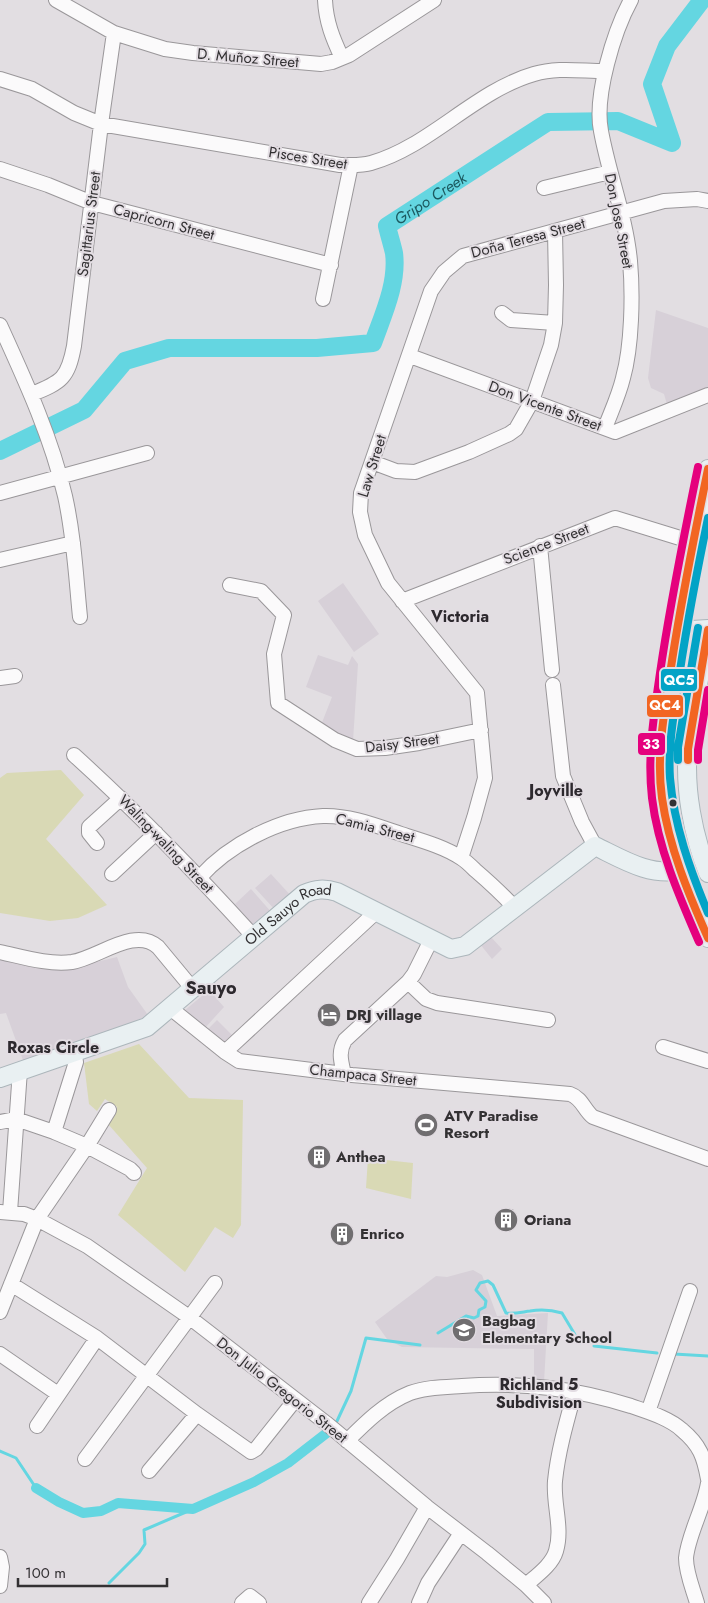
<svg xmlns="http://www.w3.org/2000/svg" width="708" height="1603" font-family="Jost,sans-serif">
<rect width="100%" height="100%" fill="#e2dee2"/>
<!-- built -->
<path fill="#d7d0d8" d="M656,310L708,328V388L706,394L668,408L664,394L651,388L648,378Z
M343,583L379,634L354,652L318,601Z
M318,655L348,665L352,656L358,664L353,741L321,725L332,697L306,687Z
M271,874L293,898L276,911L255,888Z
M251,889L273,914L256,928L235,904Z
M490,936L502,949L492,959L480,944Z
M117,957L128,987L148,1015L127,1025L24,1063L6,1013L0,1014V958L75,967Z
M209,990L224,1007L204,1029L184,1011Z
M217,1020L235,1038L225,1047L206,1031Z
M473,1270L482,1275L497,1316L548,1313L544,1382L534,1381V1349L402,1347L387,1339L375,1322L436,1276L447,1277Z"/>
<!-- green -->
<path fill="#d9d9b5" d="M61,770L84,795L46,839L107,905L78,918L50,921L0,913V778L7,773Z
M139,1044L189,1098L243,1100L241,1225L233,1238L215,1227L185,1272L118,1215L147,1168L108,1124L117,1107L105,1099L97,1111L89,1104L84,1063Z
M368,1158L413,1163L411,1199L366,1188Z"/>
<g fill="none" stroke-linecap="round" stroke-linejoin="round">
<!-- stream -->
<path stroke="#64d6e1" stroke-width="3" d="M438,1333L466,1316L474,1318L478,1316L479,1310L485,1307L486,1301L476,1290L480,1283L488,1281L493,1285L506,1313C515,1314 522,1312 530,1311C541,1309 552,1310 562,1313L580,1343
M594,1346L657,1353
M674,1354L708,1356
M337,1421L351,1391L366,1338L420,1345
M0,1451L16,1458L36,1488
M109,1583L139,1553L145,1544L144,1530L193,1509"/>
<!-- canal -->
<path stroke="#64d6e1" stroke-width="10" d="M36,1488L59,1502L83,1513L101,1511L118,1503L193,1509L254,1482L288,1463L328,1432"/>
<!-- river -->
<path stroke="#64d6e1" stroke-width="18" id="s1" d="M0,451L84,410L125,361L169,348H317L373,343C383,315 398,283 394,253C392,244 389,235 387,226L548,122L618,121L672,143L652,84L667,46L702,0"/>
<!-- minor casing -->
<g stroke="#9a979a" stroke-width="16">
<path id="minor" d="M56,0L114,33L165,49L193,53L321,64L332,62L349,55L434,0
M325,0C326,22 333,39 342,58
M0,79L32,89L74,113L101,124L340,165C351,165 361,166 371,163C429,147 475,91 534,74C557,67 581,71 605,71
M0,169L48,185L92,203L331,265
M544,188L610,172
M323,299L351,165
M502,313L511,320L555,323
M0,325C25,380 51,436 65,496C74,536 76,577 80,617
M410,356L615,432L708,395
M32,394C62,382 68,378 74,346L101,124L114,33
M605,428C611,412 619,395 623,378C632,346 633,294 630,261C626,217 609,175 601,131C594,96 614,31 631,0
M372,462L396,471L415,472L469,452L509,434L516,429L532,401L551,345L555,323L556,285L555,231
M0,493L147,453
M540,546L552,670
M0,560L73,543
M230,585L261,591L284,615L274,654L278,703L335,740L357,749L385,748L419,743L481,730
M402,601L615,518L693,542
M0,678L15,676
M553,685L563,776L582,822L595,846
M74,755C137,812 196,873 254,937
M97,843L89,833V827L121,798
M461,858L474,818L485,778L477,693L388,583L365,535L360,512L361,493L431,291L444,272L463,256L664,201L697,199L708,201
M112,874L156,833
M200,877C229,845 279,818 323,816C349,815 377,826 401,834C420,840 445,847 461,858C466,861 471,866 475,870C489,882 502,894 514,907
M0,952C23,957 48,965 72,962C98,958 135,926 158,947L192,988
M408,982L426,999L437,1003L548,1020
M169,1007L225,1052L239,1061L352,1075L570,1094C582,1098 584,1110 593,1117L708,1159
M663,1047L708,1061
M225,1052L376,912
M344,1074C341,1061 338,1052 345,1040L408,982L414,974L431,940
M0,1122L16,1119L54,1132L87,1146L130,1169L134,1173
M54,1132L76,1062L74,1052
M0,1212L24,1214L37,1219L87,1246L189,1317L326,1423L427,1507L487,1553L526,1585L544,1603
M10,1212L20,1070
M11,1284L97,1338L197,1414L251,1452L256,1449L295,1400
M0,1312L37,1219L87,1146L109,1110
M0,1354L58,1394
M648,1412L690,1291
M37,1426L97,1338
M347,1441C365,1423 385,1403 410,1393C426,1387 445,1387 462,1386C522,1382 573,1388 631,1406C648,1412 669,1418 682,1430C700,1445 704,1457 708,1479
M85,1459L215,1283
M149,1471L197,1414
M0,1557L2,1567L0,1586
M526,1585C536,1576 552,1565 556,1551C563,1528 553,1504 555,1481C558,1451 567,1420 575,1391
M242,1603L250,1596L259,1603
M369,1603L397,1559L427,1507
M419,1603L428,1583L461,1533
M697,1603C693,1589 686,1573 686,1558C688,1535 704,1508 708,1483"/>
</g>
<!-- major casing -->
<g stroke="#acb6bb" stroke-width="20">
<g id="major">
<path d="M708,469C693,541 678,613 668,685C664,716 657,748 660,779C663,830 687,891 708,938"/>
<path d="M678,625L692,630L708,629"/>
<path d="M708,630C701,669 693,708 688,748C684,789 693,835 708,873"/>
<path id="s2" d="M0,1078L147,1027L304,894C316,889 324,888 337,892L451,949L465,946L595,846C622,859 650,877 681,870"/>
</g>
</g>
<!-- minor -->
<use href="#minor" stroke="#fbfafb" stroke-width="14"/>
<!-- major -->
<use href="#major" stroke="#e9f0f2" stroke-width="18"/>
<!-- bus-1 casing -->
<g stroke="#e3dde3" stroke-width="11">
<path id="bus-1" d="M708,469C694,537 680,605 670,674C664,715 656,756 662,798C669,847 688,893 708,938
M688,760V749L708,630"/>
</g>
<!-- bus-2 casing -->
<g stroke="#e3dde3" stroke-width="11">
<path id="bus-2" d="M698,467C684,535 670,604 660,673C654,715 647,755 652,798C658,848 679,896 699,942
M698,760V750L708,690"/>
</g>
<!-- bus-3 casing -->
<g stroke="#e3dde3" stroke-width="11">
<path id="bus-3" d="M708,518C696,576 685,633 677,691C673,720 668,749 670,778C674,825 690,870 708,913
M678,760V747L698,628"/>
</g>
<!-- bus-1 -->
<use href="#bus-1" stroke="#f26522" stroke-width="8"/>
<!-- bus-2 -->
<use href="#bus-2" stroke="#e5007d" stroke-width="8"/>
<!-- bus-3 -->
<use href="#bus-3" stroke="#03a3c6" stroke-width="8"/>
</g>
<!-- icons -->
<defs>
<g id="hotel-disc" transform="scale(1.25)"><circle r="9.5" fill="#706e70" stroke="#e3dde3"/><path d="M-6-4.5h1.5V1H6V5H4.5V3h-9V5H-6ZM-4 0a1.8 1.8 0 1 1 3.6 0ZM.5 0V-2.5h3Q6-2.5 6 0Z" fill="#fff"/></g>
<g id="stadium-disc" transform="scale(1.25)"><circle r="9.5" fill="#706e70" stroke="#e3dde3"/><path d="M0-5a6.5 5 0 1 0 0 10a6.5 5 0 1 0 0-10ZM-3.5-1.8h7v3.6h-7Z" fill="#fff"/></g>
<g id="building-disc" transform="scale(1.25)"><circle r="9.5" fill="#706e70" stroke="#e3dde3"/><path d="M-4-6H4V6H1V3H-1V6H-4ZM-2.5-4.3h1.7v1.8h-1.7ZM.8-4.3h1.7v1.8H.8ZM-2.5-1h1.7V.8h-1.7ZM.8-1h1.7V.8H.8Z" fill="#fff"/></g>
<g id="school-disc" transform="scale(1.25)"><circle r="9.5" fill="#706e70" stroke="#e3dde3"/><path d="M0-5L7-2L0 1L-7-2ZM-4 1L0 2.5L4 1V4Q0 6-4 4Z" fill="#fff"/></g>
</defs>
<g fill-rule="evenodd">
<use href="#hotel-disc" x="329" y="1015"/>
<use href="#stadium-disc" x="426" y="1125"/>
<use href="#building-disc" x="319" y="1157"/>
<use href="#building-disc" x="506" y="1220"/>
<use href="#building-disc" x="342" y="1234"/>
<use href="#school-disc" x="464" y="1330"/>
</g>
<!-- markers -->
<circle fill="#333133" stroke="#e3dde3" stroke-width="2" cx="673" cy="803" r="4.5"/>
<g text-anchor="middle" stroke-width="4" stroke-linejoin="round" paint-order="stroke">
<!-- street labels -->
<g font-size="15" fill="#333133" stroke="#e3dde3">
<text transform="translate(248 58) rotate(5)" y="5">D. Muñoz Street</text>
<text transform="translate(308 158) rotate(9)" y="5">Pisces Street</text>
<text transform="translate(619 221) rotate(79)" y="5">Don Jose Street</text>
<text transform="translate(164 222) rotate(15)" y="5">Capricorn Street</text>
<text transform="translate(89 224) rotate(-83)" y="5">Sagittarius Street</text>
<text transform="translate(528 238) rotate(-15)" y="5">Doña Teresa Street</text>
<text transform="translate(545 406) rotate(20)" y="5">Don Vicente Street</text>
<text transform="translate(372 466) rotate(-73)" y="5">Law Street</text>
<text transform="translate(546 544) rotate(-21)" y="5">Science Street</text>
<text transform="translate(402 743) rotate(-7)" y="5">Daisy Street</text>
<text transform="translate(375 828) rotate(14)" y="5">Camia Street</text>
<text transform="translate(166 844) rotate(46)" y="5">Waling-waling Street</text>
<text dy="5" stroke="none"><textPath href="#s2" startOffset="338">Old Sauyo Road</textPath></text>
<text transform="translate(363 1075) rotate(6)" y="5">Champaca Street</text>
<text transform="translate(282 1390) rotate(38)" y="5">Don Julio Gregorio Street</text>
</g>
<!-- poi labels -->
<g font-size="15" font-weight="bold" fill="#333133" stroke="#e3dde3" text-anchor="start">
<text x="346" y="1020">DRJ village</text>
<text x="444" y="1121">ATV Paradise<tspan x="444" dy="17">Resort</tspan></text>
<text x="336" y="1162">Anthea</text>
<text x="524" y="1225">Oriana</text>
<text x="360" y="1239">Enrico</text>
<text x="482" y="1326">Bagbag<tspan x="482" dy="17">Elementary School</tspan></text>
</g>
<!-- water labels -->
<g font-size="16" font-style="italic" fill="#1c5a60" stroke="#e3dde3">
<text dy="6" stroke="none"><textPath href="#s1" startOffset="580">Gripo Creek</textPath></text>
</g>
<!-- neighbourhood labels -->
<g font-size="16" font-weight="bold" fill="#2d292e" stroke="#e3dde3">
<text x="460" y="622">Victoria</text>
<text x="556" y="796">Joyville</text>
<text x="53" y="1053">Roxas Circle</text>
<text x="539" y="1390">Richland 5<tspan x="539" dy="18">Subdivision</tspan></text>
</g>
<!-- quarter labels -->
<g font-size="18" font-weight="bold" fill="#2d292e" stroke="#e3dde3">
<text x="211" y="994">Sauyo</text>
</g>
</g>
<g stroke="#e3dde3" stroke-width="2">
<rect x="660" y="668" width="38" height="24" rx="5" fill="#03a3c6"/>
<rect x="646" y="694" width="38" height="24" rx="5" fill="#f26522"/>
<rect x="637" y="732" width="29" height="24" rx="5" fill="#e5007d"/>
</g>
<g font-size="14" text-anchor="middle" font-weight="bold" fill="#fff">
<text x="679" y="685">QC5</text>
<text x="665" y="710">QC4</text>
<text x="651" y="749">33</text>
</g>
<!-- scale -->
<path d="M18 1578v8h149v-8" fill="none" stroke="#333133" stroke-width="2.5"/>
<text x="25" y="1578" font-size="15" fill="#333133" stroke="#e3dde3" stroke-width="4" paint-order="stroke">100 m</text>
</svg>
